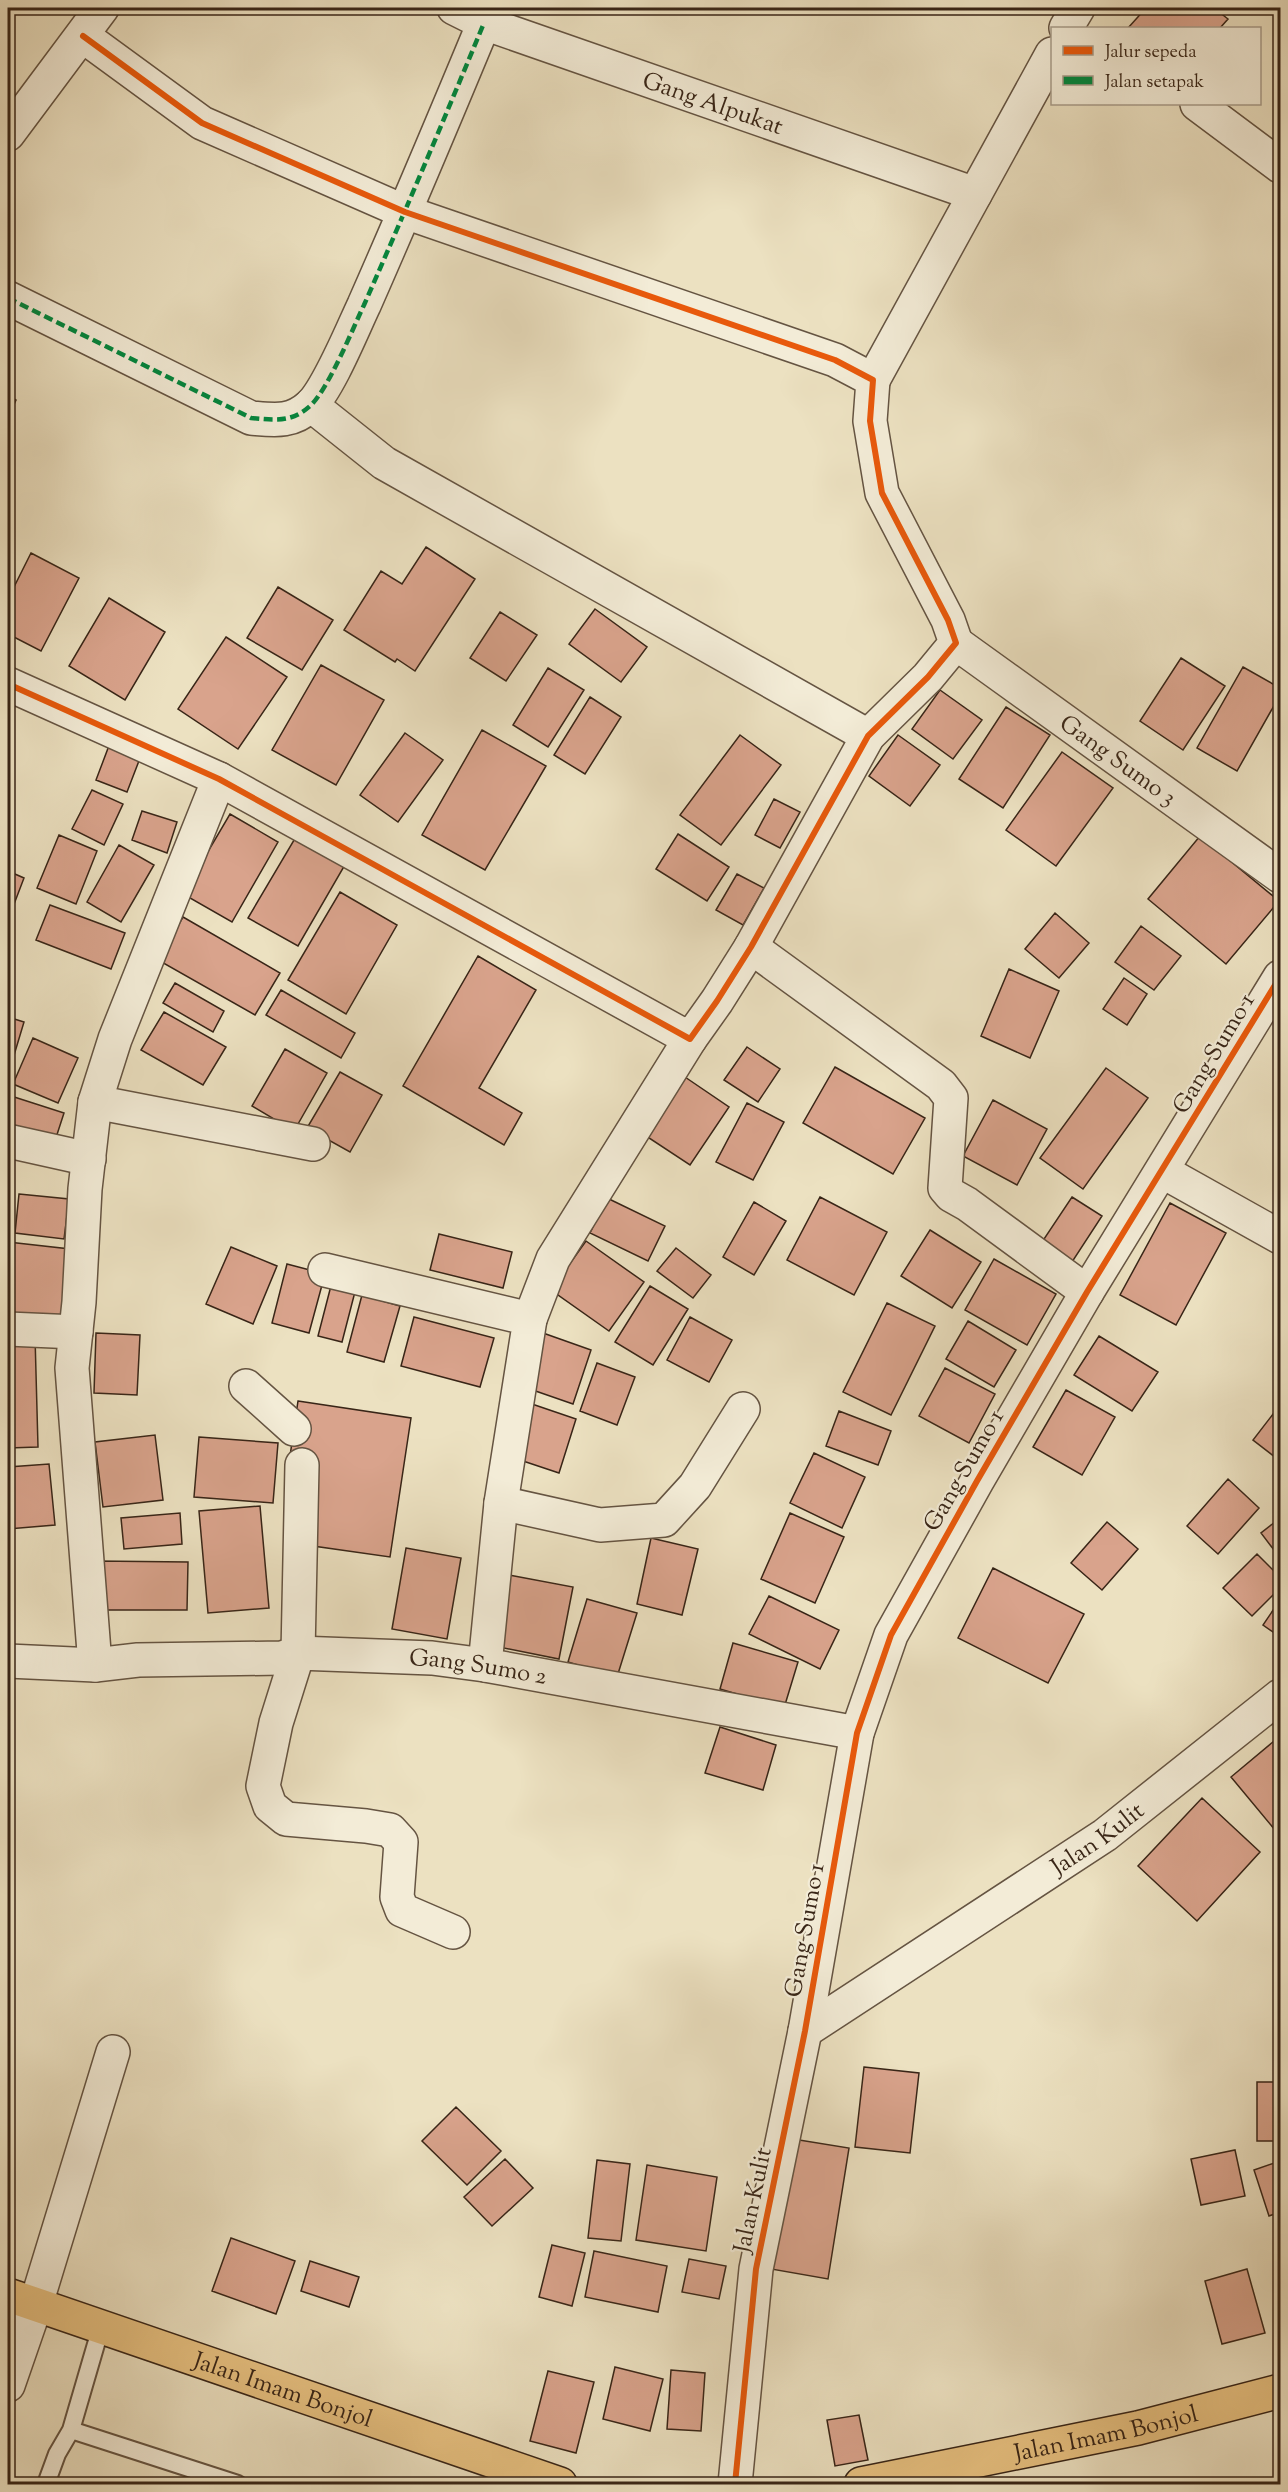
<svg xmlns="http://www.w3.org/2000/svg" width="1288" height="2492" font-family="'Sorts Mill Goudy',serif">
<rect width="100%" height="100%" fill="#ece1c1"/>
<filter id="stains"><feTurbulence type="fractalNoise" baseFrequency=".00333" numOctaves="4"/><feColorMatrix values="0 0 0 0 .2 0 0 0 0 .09 0 0 0 0 .02 0 0 0 .5 -.17"/></filter>
<radialGradient id="worn" r=".72"><stop offset=".6" stop-color="#630" stop-opacity="0"/><stop offset="1" stop-color="#630" stop-opacity=".3"/></radialGradient>
<!-- building -->
<path fill="#d9a38c" stroke="#382517" stroke-width="1.5" d="M1146,8H1214L1228,19L1220,28H1128Z
M8,395L16,400L8,418Z
M426,547L475,579L415,671L397,659L395,662L344,630L381,571L402,584Z
M31,553L79,578L41,651L8,634V599Z
M278,587L333,620L302,670L247,638Z
M109,598L165,632L125,700L69,666Z
M595,609L647,647L621,682L569,644Z
M500,612L537,635L506,681L470,658Z
M226,637L287,677L238,749L178,709Z
M1181,658L1225,686L1183,750L1140,721Z
M321,665L384,700L336,785L272,750Z
M1243,667L1280,688V695L1237,771L1197,748Z
M548,668L584,690L548,747L513,725Z
M940,690L982,720L953,759L912,729Z
M8,697L17,701L8,722Z
M590,697L621,717L585,774L554,755Z
M1006,707L1050,735L1003,808L959,779Z
M482,730L546,766L485,870L422,835Z
M405,733L443,760L398,822L360,795Z
M740,735L781,765L721,845L680,815Z
M898,735L940,765L910,806L869,776Z
M110,743L142,753L127,792L96,780Z
M1062,752L1113,788L1056,866L1006,830Z
M92,790L123,804L104,845L72,829Z
M774,799L800,812L780,848L755,835Z
M142,811L177,822L167,853L132,840Z
M230,814L278,842L232,922L183,894Z
M678,834L729,867L707,901L656,869Z
M59,835L97,851L76,904L37,888Z
M297,835L346,863L298,946L248,918Z
M1200,836L1279,901L1226,964L1148,899Z
M119,845L154,865L121,922L87,902Z
M8,871L24,878L8,920Z
M737,874L764,888L743,925L716,910Z
M340,892L397,925L346,1014L288,980Z
M50,905L125,933L111,969L36,940Z
M1055,913L1089,943L1059,978L1025,949Z
M183,917L280,973L255,1015L158,960Z
M1141,926L1181,956L1154,990L1115,962Z
M478,956L536,990L479,1088L522,1113L504,1145L403,1086Z
M1009,969L1059,991L1030,1058L981,1036Z
M1124,978L1147,994L1127,1025L1103,1009Z
M175,983L224,1011L213,1032L163,1003Z
M281,990L355,1033L341,1058L266,1015Z
M164,1012L226,1047L203,1085L141,1050Z
M8,1017L24,1022L12,1062L8,1060Z
M33,1038L78,1058L58,1103L13,1084Z
M747,1047L780,1069L758,1102L724,1080Z
M285,1049L327,1073L294,1131L252,1106Z
M835,1067L925,1118L893,1174L803,1123Z
M1106,1068L1148,1098L1083,1189L1040,1158Z
M340,1072L382,1095L350,1152L307,1128Z
M682,1075L729,1107L690,1165L643,1134Z
M8,1095L64,1113L51,1153L8,1139Z
M993,1100L1047,1129L1017,1185L963,1156Z
M747,1103L784,1122L753,1180L716,1162Z
M19,1194L69,1199L64,1239L15,1233Z
M820,1197L887,1232L854,1295L787,1260Z
M1072,1197L1102,1216L1072,1262L1042,1242Z
M607,1198L665,1226L648,1261L590,1233Z
M754,1202L786,1221L754,1275L723,1257Z
M1170,1203L1226,1233L1176,1325L1120,1295Z
M930,1230L981,1262L952,1308L901,1276Z
M439,1234L512,1252L503,1288L430,1270Z
M586,1241L644,1282L609,1331L551,1290Z
M8,1242L70,1249L63,1319L8,1312Z
M231,1247L277,1266L253,1324L206,1304Z
M676,1248L711,1275L693,1298L657,1271Z
M994,1259L1056,1294L1027,1345L965,1310Z
M287,1264L325,1274L309,1333L272,1323Z
M333,1278L357,1284L342,1342L318,1336Z
M650,1286L688,1309L653,1365L615,1342Z
M362,1295L400,1306L384,1362L347,1352Z
M887,1303L935,1326L891,1415L843,1392Z
M414,1317L494,1338L480,1387L401,1366Z
M690,1317L732,1340L709,1382L667,1360Z
M968,1321L1016,1350L994,1387L946,1359Z
M96,1333L140,1335L137,1395L94,1393Z
M543,1333L591,1350L573,1404L524,1387Z
M35,1336L38,1447L8,1448V1337Z
M1099,1336L1158,1372L1132,1411L1074,1375Z
M597,1363L635,1377L617,1425L580,1411Z
M945,1368L995,1394L969,1443L919,1416Z
M1066,1390L1115,1417L1082,1475L1033,1447Z
M298,1401L411,1418L390,1557L306,1545L289,1463Z
M529,1403L576,1419L559,1473L511,1457Z
M1280,1405V1461L1253,1440Z
M839,1411L891,1431L878,1465L826,1446Z
M155,1435L163,1500L103,1507L95,1442Z
M199,1437L278,1443L273,1503L194,1497Z
M814,1453L865,1477L842,1528L790,1503Z
M49,1464L55,1525L8,1529V1467Z
M1228,1479L1259,1508L1218,1554L1187,1526Z
M260,1506L269,1608L208,1613L199,1511Z
M180,1513L182,1544L124,1549L121,1518Z
M790,1513L844,1537L815,1603L761,1579Z
M1280,1518V1552L1277,1554L1261,1533Z
M1107,1522L1138,1549L1102,1590L1071,1563Z
M651,1538L698,1549L682,1615L637,1604Z
M406,1548L461,1558L447,1639L392,1629Z
M1257,1554L1280,1577V1588L1252,1616L1223,1588Z
M95,1561L188,1562L187,1610H95Z
M993,1568L1084,1614L1048,1683L958,1638Z
M509,1575L573,1587L559,1659L494,1646Z
M769,1596L839,1630L820,1669L749,1634Z
M587,1599L637,1613L617,1677L568,1662Z
M1280,1600V1637L1263,1625Z
M733,1643L798,1662L784,1708L720,1689Z
M720,1727L776,1745L763,1790L705,1773Z
M1280,1736V1836L1231,1777Z
M1202,1798L1260,1852L1197,1921L1138,1866Z
M864,2067L919,2073L910,2153L855,2147Z
M1257,2082H1280V2141H1257Z
M456,2107L501,2151L467,2185L422,2141Z
M793,2139L849,2148L828,2279L771,2269Z
M1235,2150L1245,2196L1201,2205L1191,2159Z
M505,2159L533,2188L492,2226L464,2197Z
M597,2160L630,2164L621,2241L588,2238Z
M1280,2161V2212L1269,2216L1254,2170Z
M647,2165L717,2177L706,2251L636,2240Z
M231,2238L295,2261L276,2314L212,2291Z
M552,2245L585,2253L572,2306L539,2297Z
M594,2251L667,2266L658,2312L585,2297Z
M689,2259L726,2266L719,2299L682,2292Z
M310,2261L359,2277L349,2307L301,2291Z
M1247,2269L1265,2333L1222,2344L1205,2281Z
M615,2367L663,2379L650,2431L603,2419Z
M671,2370L705,2373L701,2431L667,2429Z
M548,2371L594,2382L576,2453L530,2441Z
M859,2415L868,2460L835,2466L827,2420Z"/>
<g fill="none" stroke-linecap="round" stroke-linejoin="round">
<!-- service casing -->
<g stroke="#655442" stroke-width="20">
<path id="service" d="M101,2327L71,2430L238,2484
M46,2484L57,2454L71,2430"/>
</g>
<!-- minor casing -->
<g stroke="#655442" stroke-width="36">
<g id="minor">
<path id="s1" d="M454,8L484,23L975,194"/>
<path d="M1066,28L1078,8"/>
<path d="M1197,104L1280,166"/>
<path d="M8,134L102,8"/>
<path d="M8,298L251,418C275,420 291,423 310,406C328,390 353,328 364,305C405,212 445,117 484,23"/>
<path d="M873,380L1052,54"/>
<path d="M311,405L384,463L868,736"/>
<path id="s2" d="M956,643L1280,876"/>
<path d="M8,684L219,779L690,1039L717,1001L751,947L868,736L928,677L956,643L948,620L882,493L870,421L873,380L835,360L405,212L202,123L83,36"/>
<path d="M751,947L941,1085L951,1098L945,1188L951,1195L967,1204L1087,1292"/>
<path d="M95,1102L313,1144"/>
<path d="M8,1141L89,1159"/>
<path d="M1162,1171L1280,1237"/>
<path d="M325,1270L530,1319L501,1503L485,1665"/>
<path d="M530,1319L553,1259L690,1039"/>
<path d="M8,1329L76,1332"/>
<path d="M246,1386L294,1429"/>
<path d="M302,1465L298,1653L276,1723L263,1786L270,1806L286,1819L366,1826L390,1830L401,1842L397,1897L402,1910L453,1932"/>
<path d="M501,1503L600,1525L664,1520L695,1486L743,1409"/>
<path id="s3" d="M8,1661L95,1665L138,1660L282,1658L298,1653L432,1658L485,1665L857,1733"/>
<path d="M95,1665L72,1368L79,1302L85,1189L95,1102L115,1039L219,779"/>
<path id="s4" d="M805,2031L1105,1835L1280,1696"/>
<path d="M8,2385L36,2304L113,2052"/>
<path d="M735,2484L756,2269L805,2031L857,1733L891,1635L977,1481L1087,1292L1280,977"/>
</g>
</g>
<!-- trunk casing -->
<g stroke="#382517" stroke-width="36">
<g id="trunk">
<path id="s5" d="M8,2295L560,2484"/>
<path id="s6" d="M861,2484L1138,2428L1280,2391"/>
</g>
</g>
<!-- service -->
<use href="#service" stroke="#f3ecd7" stroke-width="16"/>
<!-- minor -->
<use href="#minor" stroke="#f3ecd7" stroke-width="33"/>
<!-- trunk -->
<use href="#trunk" stroke="#e6c080" stroke-width="33"/>
<!-- quiet -->
<path stroke="#00873e" stroke-width="4.5" stroke-dasharray="9 4.5" stroke-linecap="butt" d="M8,298L251,418C275,420 291,423 310,406C328,390 353,328 364,305C405,212 445,117 484,23"/>
<!-- cycleway casing -->
<g stroke="#f3ecd7" stroke-width="10">
<path id="cycleway" d="M8,684L219,779L690,1039L717,1001L751,947L868,736L928,677L956,643L948,620L882,493L870,421L873,380L835,360L405,212L202,123L83,36
M735,2484L756,2269L805,2031L857,1733L891,1635L977,1481L1087,1292L1280,977"/>
</g>
<!-- cycleway -->
<use href="#cycleway" stroke="#e8590c" stroke-width="6"/>
</g>
<g text-anchor="middle" stroke-width="4.5" stroke-linejoin="round" paint-order="stroke">
<!-- street labels -->
<g font-size="24" fill="#382517" stroke="#f3ecd7">
<text dy="8" stroke="none"><textPath href="#s1" startOffset="276">Gang Alpukat</textPath></text>
<text dy="8" stroke="none"><textPath href="#s2" startOffset="200">Gang Sumo 3</textPath></text>
<text transform="translate(1213 1053) rotate(-59)" y="8">Gang Sumo 1</text>
<text transform="translate(963 1470) rotate(-60)" y="8">Gang Sumo 1</text>
<text dy="8" stroke="none"><textPath href="#s3" startOffset="472">Gang Sumo 2</textPath></text>
<text dy="8" stroke="none"><textPath href="#s4" startOffset="350">Jalan Kulit</textPath></text>
<text transform="translate(804 1930) rotate(-80)" y="8">Gang Sumo 1</text>
<text transform="translate(752 2200) rotate(-78)" y="8">Jalan Kulit</text>
<text dy="8" stroke="none"><textPath href="#s5" startOffset="291">Jalan Imam Bonjol</textPath></text>
<text dy="8" stroke="none"><textPath href="#s6" startOffset="250">Jalan Imam Bonjol</textPath></text>
</g>
</g>
<!-- margin -->
<rect width="1288" height="2492" fill="none" stroke="#ece1c1" stroke-width="30"/>
<rect x="9" y="9" width="1270" height="2474" fill="none" stroke="#382517" stroke-width="3"/>
<rect x="15" y="15" width="1258" height="2462" fill="none" stroke="#382517" stroke-width="1.5"/>
<!-- legend -->
<rect x="1051" y="27" width="210" height="78" fill="#f3ecd7" stroke="#a89c8a" stroke-width="1.5"/>
<rect x="1063" y="46" width="30" height="9" fill="#e8590c" stroke="#a89c8a" stroke-width="1.5"/>
<text x="1105" y="57" font-size="18" fill="#382517">Jalur sepeda</text>
<rect x="1063" y="76" width="30" height="9" fill="#00873e" stroke="#a89c8a" stroke-width="1.5"/>
<text x="1105" y="87" font-size="18" fill="#382517">Jalan setapak</text>
<rect width="100%" height="100%" filter="url(#stains)"/>
<rect width="100%" height="100%" fill="url(#worn)"/>
</svg>
